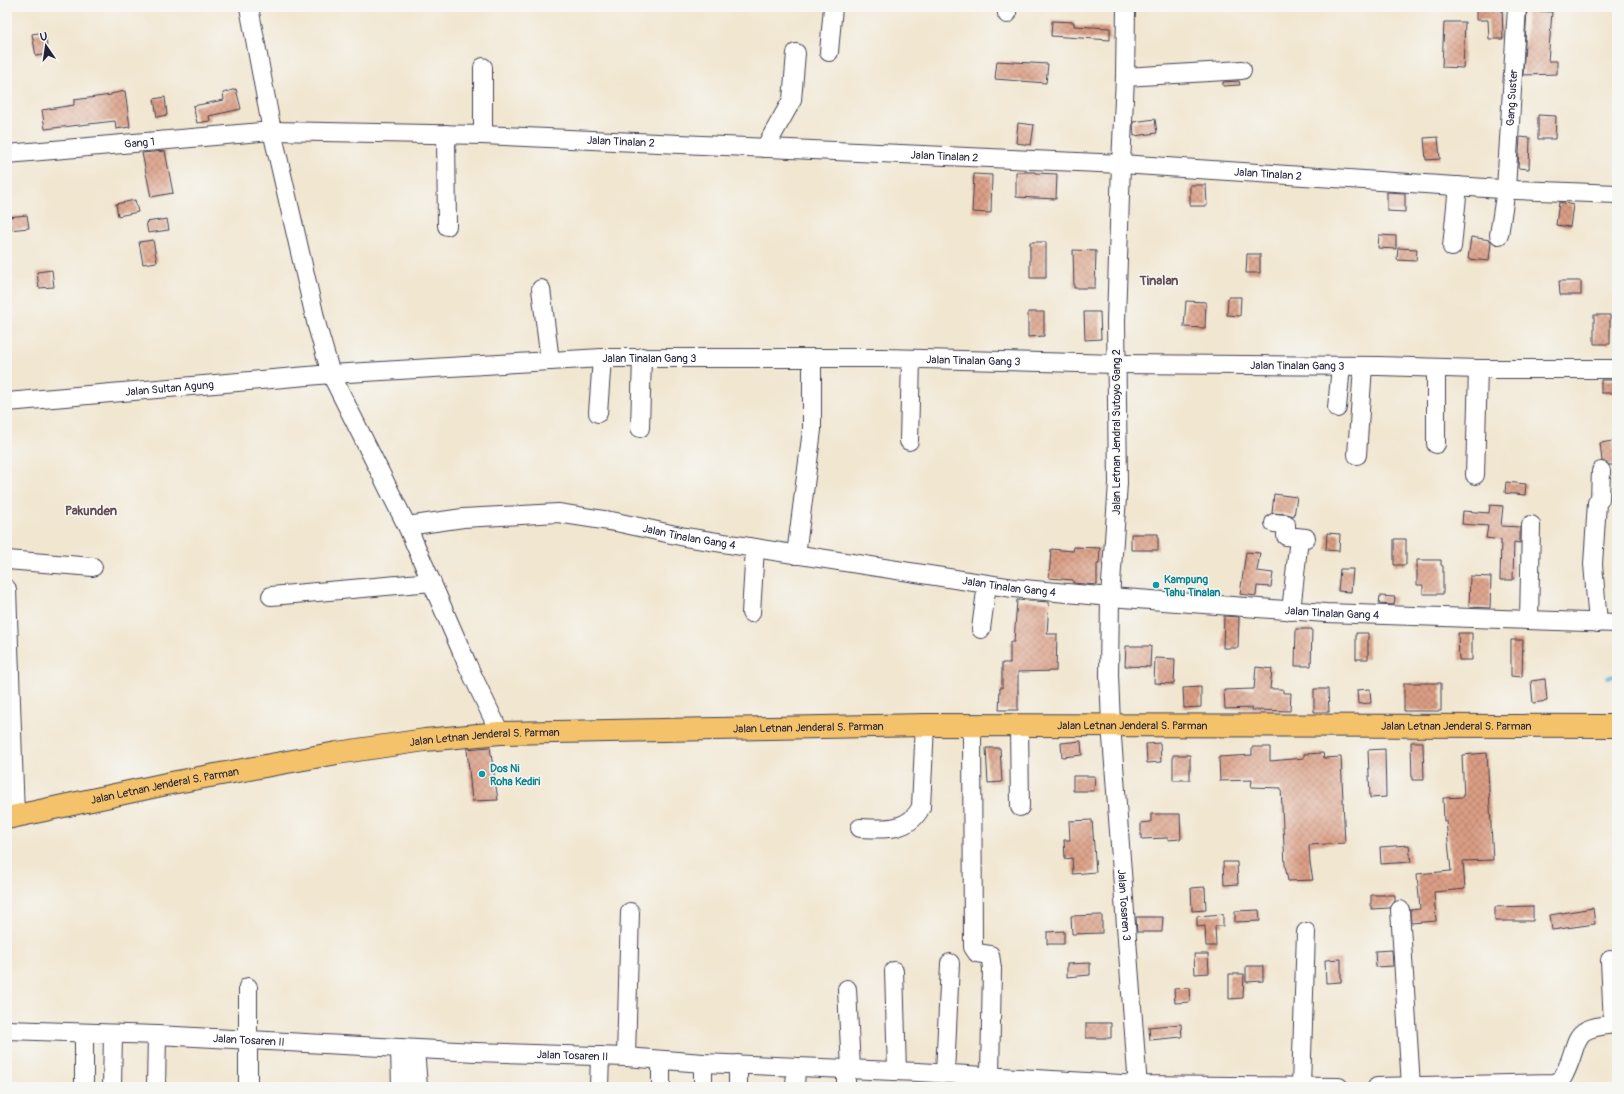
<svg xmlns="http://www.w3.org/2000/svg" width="1624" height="1094" font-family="Pangolin,sans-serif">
<defs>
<pattern id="building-cross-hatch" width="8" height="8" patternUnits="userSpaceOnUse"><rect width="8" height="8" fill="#db9e84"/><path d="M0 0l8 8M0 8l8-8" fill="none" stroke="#b1806d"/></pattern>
</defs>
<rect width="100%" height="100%" fill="#f6f6f2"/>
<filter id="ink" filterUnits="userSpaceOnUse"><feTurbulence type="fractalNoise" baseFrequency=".025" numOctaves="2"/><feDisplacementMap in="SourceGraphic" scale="8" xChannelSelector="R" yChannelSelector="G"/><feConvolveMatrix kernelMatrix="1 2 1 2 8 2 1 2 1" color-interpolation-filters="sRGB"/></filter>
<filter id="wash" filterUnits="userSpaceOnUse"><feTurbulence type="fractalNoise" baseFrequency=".012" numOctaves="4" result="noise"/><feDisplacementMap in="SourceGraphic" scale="16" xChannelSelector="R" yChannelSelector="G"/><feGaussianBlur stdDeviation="0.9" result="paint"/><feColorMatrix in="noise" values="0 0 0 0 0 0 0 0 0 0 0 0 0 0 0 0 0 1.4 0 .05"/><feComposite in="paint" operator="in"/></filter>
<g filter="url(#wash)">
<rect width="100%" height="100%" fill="#f1e6d0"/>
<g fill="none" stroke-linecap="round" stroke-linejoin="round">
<!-- stream -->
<path stroke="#5ab2d7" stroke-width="4" d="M1608,677L1617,676"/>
</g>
<g id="blocks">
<!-- building -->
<path fill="url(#building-cross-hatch)" d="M1476,8H1502L1503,39H1489L1488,20H1476Z
M1527,10L1552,12L1548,61H1557V74L1523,75Z
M1052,21L1074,22V26L1110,28V40L1051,36Z
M1444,22H1465L1463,68L1442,67Z
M45,32L48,54L36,56L32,34Z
M997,61L1048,64L1046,83L995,79Z
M1239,81L1240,85L1223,86V82Z
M236,89L241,109L209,116L210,121L197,123L193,106L224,100L223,93Z
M125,91L130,127L116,129L115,121L45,129L42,110L74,105V100L111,95V94Z
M165,97L167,115L157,117L154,99Z
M1538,115L1556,116L1555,139H1538Z
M1155,119L1157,133L1134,136L1133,122Z
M1018,123L1034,125L1031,145L1016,143Z
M1438,137L1440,159L1426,160L1424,138Z
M1520,137L1530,138L1529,169L1518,168Z
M165,151L173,193L151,197L142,153Z
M1016,172H1035V173L1057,174L1056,199L1016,197Z
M974,174L992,175L991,213L972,212Z
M1190,185H1206L1207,206H1190Z
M1387,192L1405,193V212L1387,211Z
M135,200L138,212L118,216L116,204Z
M1559,202L1573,205L1570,227L1556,225Z
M27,215L29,228L9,230L7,217Z
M167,219L169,230L148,233L146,222Z
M1379,235L1396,236V249L1378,248Z
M1471,237L1490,240L1491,242L1489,261L1468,259Z
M153,240L157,262L143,264L139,242Z
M1030,242H1046V278H1030Z
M1398,248L1417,249L1416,261L1397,260Z
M1073,250L1096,251L1095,288H1074Z
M1247,254H1260V273H1246Z
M52,270L54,287L39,288L37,272Z
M1559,281H1581V295H1560Z
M1228,297H1241L1240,316L1227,315Z
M1186,301L1206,302L1205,328L1184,327Z
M1028,312H1044V336L1028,337Z
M1084,312H1100L1101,339L1085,340Z
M1594,315H1610V344H1594Z
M1601,380H1617V393H1601Z
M1613,441L1615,465H1609L1602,461L1600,443Z
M1506,482L1526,484L1525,495L1505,493Z
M1274,494L1297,497L1294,516L1287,514L1272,513Z
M1490,505L1503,506L1501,526L1520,527V543L1514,542L1513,580H1500L1501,540L1486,538L1488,526L1462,524L1463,511L1489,513Z
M1327,533L1340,534L1339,551L1326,550Z
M1131,534H1158V550H1131Z
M1394,539H1406V565H1394Z
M1074,547L1100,548L1099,564H1097V585L1073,583V580L1049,578L1051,549L1073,551Z
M1246,552L1260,553L1257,571L1273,573L1271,587L1257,586L1256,596L1240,594Z
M1417,560H1441V565L1443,566V594H1423V585H1417Z
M1340,569H1353L1351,592L1338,591Z
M1470,576L1491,577L1490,608L1469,607Z
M1380,596L1395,597L1394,605L1379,604Z
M1017,600L1049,602L1047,634H1057L1056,671L1018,672V710H999L1000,688H1002V663H1010V642H1014Z
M1224,616L1239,617L1238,648H1223Z
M1296,629H1312L1311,666H1295Z
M1356,633H1368V659H1356Z
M1458,633H1472V660H1459Z
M1511,640H1523L1522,677L1511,676Z
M1126,646H1151L1150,667L1125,666Z
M1155,658L1175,659L1174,684L1154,683Z
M1256,667L1272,669L1270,689H1283V693H1291L1290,711L1252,710V708L1225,709L1224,690L1254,689Z
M1545,679L1547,701L1533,703L1531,681Z
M1404,683H1441V711H1404Z
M1201,687V707L1184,708L1183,688Z
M1314,689H1328L1329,712H1314Z
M1370,689L1371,703L1358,704L1357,690Z
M1081,741L1082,755L1062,757L1061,743Z
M1411,742H1423L1424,780H1412Z
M1160,743L1161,762L1147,763L1146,744Z
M490,747L498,800L472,801L467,749Z
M1252,747H1270V761L1304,758V754L1323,753L1324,758L1341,757L1345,843L1309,845L1310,863L1313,880L1288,881L1285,865L1281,788L1251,787L1252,780L1220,781L1219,757L1252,755Z
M986,748H1000L1002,782L988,783Z
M1385,749L1386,797L1370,798L1368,750Z
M1487,753L1493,860L1463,861L1465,889L1434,892L1436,921L1411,923L1410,910L1420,909L1417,874L1451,871L1446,821H1444L1443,798L1464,797L1462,755Z
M1173,755H1190V780H1173Z
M1073,776H1095L1094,791H1073Z
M1151,814H1180L1181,839L1168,840V838L1141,839V823L1151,822Z
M1092,820L1096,872L1073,874L1072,858L1065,859L1064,840H1070L1069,821Z
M1409,845L1411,862L1381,864L1380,847Z
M1223,862H1237L1238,884L1224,885Z
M1205,887L1206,910L1192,911L1191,888Z
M1371,895H1395V901L1390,908L1371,909Z
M1533,906V921H1495V907Z
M1593,908L1595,924L1552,930L1550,915Z
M1259,910L1260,921L1235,922V911Z
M1223,914V926H1215L1216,946H1206L1205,926L1197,927V916Z
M1102,915V933L1072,934L1071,916Z
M1136,917H1163L1162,932H1137Z
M1064,931V944H1047V932Z
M1392,950L1393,966L1376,967L1375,951Z
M1194,954H1208L1209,973L1195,974Z
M1341,959V982L1326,983L1325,960Z
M1090,963V975L1067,977V964Z
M1246,966H1263V981L1246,982Z
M1229,974H1244L1243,998L1229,999Z
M1189,988L1190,1002L1175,1003L1174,989Z
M1086,1023H1111V1038H1086Z
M1181,1024L1182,1037L1150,1040L1149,1027Z"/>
</g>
</g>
<g filter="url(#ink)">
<use href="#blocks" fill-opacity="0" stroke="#413f51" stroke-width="1"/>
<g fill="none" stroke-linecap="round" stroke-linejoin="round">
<!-- minor casing -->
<g stroke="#413f51" stroke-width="20">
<g id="minor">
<path d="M249,7L272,131L317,326L331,374L407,526L468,666L500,733"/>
<path id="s1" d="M1126,7L1125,77L1121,164L1116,321L1118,483L1110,597L1109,675L1111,724L1138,1087"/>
<path d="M1007,14V7"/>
<path d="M829,52L833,7"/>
<path d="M1125,77L1242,70"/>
<path d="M446,134L447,226"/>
<path d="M483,135V67"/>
<path d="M765,148L792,100L796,53"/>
<path id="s2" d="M7,154L272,131L483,135L1121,164L1516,190L1617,194"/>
<path id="s3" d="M1499,235L1506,189L1517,7"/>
<path d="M1452,247L1458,186"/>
<path d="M541,289L550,361"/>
<path d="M1436,368V444"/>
<path id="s4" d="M7,402L331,374L602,358H882L1117,364L1379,366L1478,369H1617"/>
<path d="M1337,408L1341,366"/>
<path d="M598,413L602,358"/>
<path d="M640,428L642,357"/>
<path d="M909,441L911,359"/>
<path d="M1357,455L1363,366"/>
<path d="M1475,475L1478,369"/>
<path d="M1274,523L1286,524V536L1306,538"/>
<path id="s5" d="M407,526L463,518L558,513L616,522L685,537L755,548L1013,588L1110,597L1326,613L1617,623"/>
<path d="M796,555L812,430V359"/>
<path d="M7,560L93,567"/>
<path d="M7,589L15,816"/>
<path d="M271,596L432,582"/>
<path d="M1291,611L1299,538"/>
<path d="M751,613L755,548"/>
<path d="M1529,620L1531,525"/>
<path d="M1598,623L1593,564L1597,503L1600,499L1601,471"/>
<path d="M981,629L987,584"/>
<path d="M972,725L973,947L977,953L990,955L992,968L990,1076"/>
<path d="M1019,725L1020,807"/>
<path d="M860,828C884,829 909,832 921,807L925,725"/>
<path d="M1400,910L1411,1086"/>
<path d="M1610,960L1613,1024"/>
<path d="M894,971L897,1071"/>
<path d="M847,989L851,1069"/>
<path id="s6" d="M7,1030L157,1035L475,1052L626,1057L703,1063L918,1072L1138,1085L1339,1087"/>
<path d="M400,1048L401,1087"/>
<path d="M415,1049L418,1087"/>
<path d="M626,1057L630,912"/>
<path d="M703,1063V1087"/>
<path d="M738,1064V1087"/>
<path d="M846,1069V1087"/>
<path d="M945,1074L950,963"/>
<path d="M1301,1086L1306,932"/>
<path d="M84,1087V1033"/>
<path d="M112,1087L113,1034"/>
<path d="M156,1087L157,1035"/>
<path d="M248,1087V987"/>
<path d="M599,1087L600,1056"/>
<path d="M661,1087V1060"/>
<path d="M795,1087L796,1067"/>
<path d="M1377,1087L1555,1083L1561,1080L1564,1075C1582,1039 1567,1028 1617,1024"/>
</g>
</g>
<!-- major casing -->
<g stroke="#413f51" stroke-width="24">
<g id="major">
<path id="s7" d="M7,818L171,783L337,753L425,740L500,733L925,725L1617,726"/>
</g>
</g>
<!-- minor -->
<use href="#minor" stroke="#fff" stroke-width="18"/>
<!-- major -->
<use href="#major" stroke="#f3c26a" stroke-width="22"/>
</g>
</g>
<!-- markers -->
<g fill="#0f9aa8" stroke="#f6f6f2" stroke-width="1.5">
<circle cx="1156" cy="585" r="4"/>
<circle cx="482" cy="774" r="4"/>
</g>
<g text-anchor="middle" stroke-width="3" stroke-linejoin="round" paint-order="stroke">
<!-- street labels -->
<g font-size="11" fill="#22223b" stroke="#f6f6f2">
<text dy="4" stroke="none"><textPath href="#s3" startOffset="138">Gang Suster</textPath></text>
<text dy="4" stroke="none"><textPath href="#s2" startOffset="615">Jalan Tinalan 2</textPath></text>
<text dy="4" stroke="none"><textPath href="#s2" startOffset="133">Gang 1</textPath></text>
<text dy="4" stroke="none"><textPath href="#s2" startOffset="939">Jalan Tinalan 2</textPath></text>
<text dy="4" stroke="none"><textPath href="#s2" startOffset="1263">Jalan Tinalan 2</textPath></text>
<text dy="4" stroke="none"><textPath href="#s4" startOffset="644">Jalan Tinalan Gang 3</textPath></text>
<text dy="4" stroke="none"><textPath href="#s4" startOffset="968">Jalan Tinalan Gang 3</textPath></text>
<text dy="4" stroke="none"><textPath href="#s4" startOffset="1292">Jalan Tinalan Gang 3</textPath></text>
<text dy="4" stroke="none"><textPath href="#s4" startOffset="163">Jalan Sultan Agung</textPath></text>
<text transform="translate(1116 432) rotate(-90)" y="4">Jalan Letnan Jendral Sutoyo Gang 2</text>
<text dy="4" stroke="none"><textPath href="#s5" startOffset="285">Jalan Tinalan Gang 4</textPath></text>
<text dy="4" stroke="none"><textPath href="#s5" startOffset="609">Jalan Tinalan Gang 4</textPath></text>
<text dy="4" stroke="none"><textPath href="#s5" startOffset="933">Jalan Tinalan Gang 4</textPath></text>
<text dy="4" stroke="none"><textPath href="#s7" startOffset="1133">Jalan Letnan Jenderal S. Parman</textPath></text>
<text dy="4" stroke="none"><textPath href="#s7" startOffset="1457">Jalan Letnan Jenderal S. Parman</textPath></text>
<text dy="4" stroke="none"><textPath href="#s7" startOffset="809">Jalan Letnan Jenderal S. Parman</textPath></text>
<text dy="4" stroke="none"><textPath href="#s7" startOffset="485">Jalan Letnan Jenderal S. Parman</textPath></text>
<text dy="4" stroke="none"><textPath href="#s7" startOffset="161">Jalan Letnan Jenderal S. Parman</textPath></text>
<text dy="4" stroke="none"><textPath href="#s1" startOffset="899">Jalan Tosaren 3</textPath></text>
<text dy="4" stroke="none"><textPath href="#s6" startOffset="242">Jalan Tosaren II</textPath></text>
<text dy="4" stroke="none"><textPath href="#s6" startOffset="566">Jalan Tosaren II</textPath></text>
</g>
<!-- culture labels -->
<g font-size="11" font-weight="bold" fill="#0d838f" stroke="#f6f6f2" text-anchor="start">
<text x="1164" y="583">Kampung<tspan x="1164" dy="13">Tahu Tinalan</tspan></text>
<text x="490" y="772">Dos Ni<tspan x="490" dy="13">Roha Kediri</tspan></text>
</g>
<!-- quarter labels -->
<g font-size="13" font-weight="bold" fill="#634d55" stroke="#f6f6f2">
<text x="1159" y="285">Tinalan</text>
<text x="91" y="515">Pakunden</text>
</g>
</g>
<!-- margin -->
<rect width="1624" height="1094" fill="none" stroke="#f6f6f2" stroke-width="24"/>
<!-- north arrow -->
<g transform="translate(46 46) rotate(347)" stroke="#f6f6f2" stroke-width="3" paint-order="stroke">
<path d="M0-3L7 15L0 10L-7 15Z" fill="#22223b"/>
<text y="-6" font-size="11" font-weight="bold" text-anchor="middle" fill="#22223b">U</text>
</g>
</svg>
